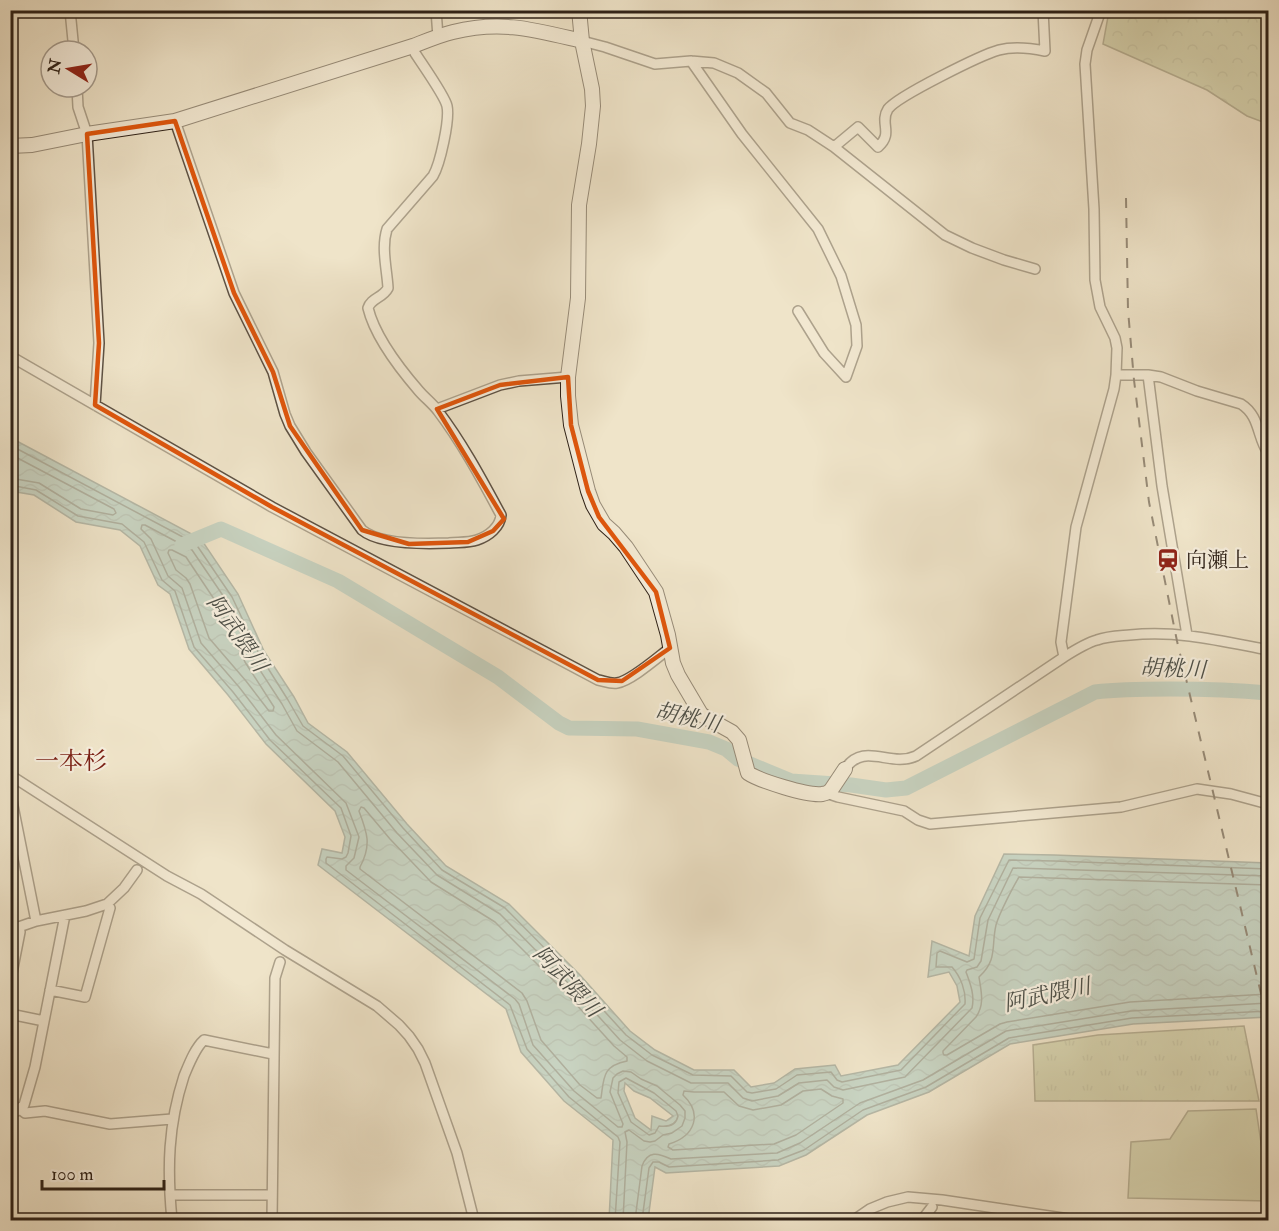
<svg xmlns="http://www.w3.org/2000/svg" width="1279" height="1231" font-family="'IM FELL Double Pica','Noto Serif JP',serif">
<defs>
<pattern id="grass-tufts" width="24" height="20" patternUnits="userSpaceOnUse" patternTransform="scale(1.5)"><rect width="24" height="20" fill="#bcc394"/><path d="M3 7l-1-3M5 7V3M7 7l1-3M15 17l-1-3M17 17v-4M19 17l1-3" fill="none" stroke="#a2a77f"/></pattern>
<pattern id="forest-crowns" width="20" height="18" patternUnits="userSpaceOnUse" patternTransform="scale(1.5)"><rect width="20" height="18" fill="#bcc394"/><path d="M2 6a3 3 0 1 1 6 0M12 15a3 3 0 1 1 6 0" fill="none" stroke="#a2a77f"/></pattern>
<pattern id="water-waves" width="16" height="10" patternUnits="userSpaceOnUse" patternTransform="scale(1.5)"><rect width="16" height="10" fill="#9abeb9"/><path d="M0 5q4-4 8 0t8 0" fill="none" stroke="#85a39e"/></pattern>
</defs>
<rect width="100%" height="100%" fill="#efe4c9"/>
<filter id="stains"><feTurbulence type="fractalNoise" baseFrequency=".00333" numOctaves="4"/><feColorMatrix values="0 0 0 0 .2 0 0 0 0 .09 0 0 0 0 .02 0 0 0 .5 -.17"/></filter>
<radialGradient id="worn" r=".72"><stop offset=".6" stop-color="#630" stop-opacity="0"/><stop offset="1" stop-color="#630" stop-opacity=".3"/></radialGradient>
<!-- grass -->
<path fill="url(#grass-tufts)" stroke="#757256" stroke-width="1.5" d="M1244,1026L1259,1101H1035L1033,1045L1098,1035Z"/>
<!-- forest -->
<path fill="url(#forest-crowns)" stroke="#757256" stroke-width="1.5" d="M1109,11H1268V124L1247,116L1207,90L1103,44Z"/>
<!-- pitch -->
<path fill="#bcc394" stroke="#757256" stroke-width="1.5" d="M1256,1109L1268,1190V1201L1128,1198L1131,1142L1170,1139L1188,1111Z"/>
<!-- water -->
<path fill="url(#water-waves)" stroke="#6f7f78" stroke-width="1.5" fill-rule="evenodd" d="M11,438L201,539L238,594L264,651L294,697L308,723L347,752L407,824L446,866L509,904L580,975L630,1031L655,1050L694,1070H734L751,1087L774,1083L795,1069L835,1065L841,1076L898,1065L960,1002L957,986L949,972L928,977L932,941L969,956L975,916L1004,854L1054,855L1268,863V1017L1133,1024L1010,1044L929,1092L867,1115L806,1155L779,1166L666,1173L655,1167L648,1220H609L613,1140L564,1101L521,1052L506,1009L318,865L322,849L342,853L345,837L335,811L266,744L228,695L189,649L170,594L158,585L140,546L120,530L76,522L34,495L11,491ZM625,1083L634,1091L650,1098L673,1116L666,1121L652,1116L651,1130L635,1118L624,1091Z"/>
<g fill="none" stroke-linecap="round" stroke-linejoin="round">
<!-- shore -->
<path stroke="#647068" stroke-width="1.5" d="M10,445L196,544L232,597L259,654L288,700L303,726L343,756L403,828L442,870L505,908L576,980L626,1035L652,1055L693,1075L731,1076L747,1092L752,1093L776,1089L797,1075L831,1072L837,1080L842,1082L901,1070L965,1004C966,991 961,977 952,967H936L937,953L940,951L967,962L974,959L980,918L1009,860L1054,861L1268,869
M10,454L114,509L116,513L113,515L81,509L39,483L10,478
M10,485L36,490L78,516L122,524L144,542L162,580L175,591L194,647L233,692L270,740L341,808L351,836L348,853L346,857L342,859L327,857L326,859V863L510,1005L527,1049L569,1097L618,1137L620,1142L615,1220
M169,550H172L186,557L218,605L245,662L274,707L273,711H269L246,681L209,638L190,584L186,578L176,570L168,553Z
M361,807L364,808L390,839L431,882L495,922L564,991L614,1046L627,1057V1061C602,1066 604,1078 601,1098H597L580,1085L541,1040L527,1001L522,993L360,869V867C372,845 367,832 359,811Z
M1268,885L1019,877C1013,887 999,914 996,925C991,946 998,960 979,977C981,991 985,1004 976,1017L943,1051V1053L944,1055H947L1000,1024L1007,1022L1130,1002L1268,994
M626,1078L654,1093L676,1111L678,1116C676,1126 667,1127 659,1126L655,1133L649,1135L631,1122L618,1093L619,1082Z
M821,1089L832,1096L843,1099V1103L796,1135L774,1144L673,1150L668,1147L669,1144C695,1136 703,1114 683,1095L684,1091L694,1092H724L739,1106L753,1110L781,1105L803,1091Z
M623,1220L627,1142L625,1132L629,1130L644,1141L650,1142L655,1141L663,1135L672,1133L682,1126L685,1118V1111L680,1105L657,1086L641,1079L631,1072L623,1071L617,1074L613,1078L610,1092L623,1124L622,1127H618L574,1091L533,1045L519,1004L515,999L346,870V866L354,858L359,837L346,803L276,735L239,687L201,643L182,588L168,576L151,539L141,529L142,525H145L192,550L226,600L252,658L282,704L297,731L338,762L397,833L437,875L500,914L570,985L620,1040L647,1061L691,1083H728L743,1098L752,1101L778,1096L799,1083L827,1080L834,1087L843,1090L905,1077L972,1008C975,995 970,983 966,972L967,970L977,967L981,961L988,920L1013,868L1268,876
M635,1220L642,1166C648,1150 658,1153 671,1159L777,1153L800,1143L860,1103L923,1080L1006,1031L1131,1011L1268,1003
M642,1220L649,1168L653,1162H659L669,1167L778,1160L804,1150L863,1110L926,1087L1009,1038L1132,1018L1268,1011"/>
<!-- river -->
<path stroke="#9abeb9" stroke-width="15" d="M182,545L221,529L338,581L498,677L559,723L569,728L637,729L709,742L726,749L738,759L791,781L851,785L886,790L906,788L1095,692C1120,689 1145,689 1170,689C1203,689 1236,690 1268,693"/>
<!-- street casing -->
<g stroke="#5e5244" stroke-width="12">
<path id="street" d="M70,10L74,51
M436,10L438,37
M582,41L605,47L655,64L691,61L714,63L738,73L766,93L790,123L808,130L834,147L945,235L972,248L1004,260L1035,269
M691,61L742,134L818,229L841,276L856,325L857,346L846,377L824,353L798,311
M77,87L78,107L87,134L99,343L95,405
M175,121L234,293L273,372L285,414L290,426L306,452L362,530C380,545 426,544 449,543C458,542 468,543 477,540C489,536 500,527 501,515C482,480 463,444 438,411C433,404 425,398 419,391C400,369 375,337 368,308C371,298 383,298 388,288C387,269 381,248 387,229L433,176C440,164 450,120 447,106C445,96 422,64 415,53L413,46
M834,147L858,127L878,147C894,133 879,123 888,109C898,96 981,55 999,50C1014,46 1030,48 1045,51L1043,10
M10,356L272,507L598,680C604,681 610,684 617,683C631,681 658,657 670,648
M1116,375H1148L1161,377L1197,391L1241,404C1260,416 1257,437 1268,453
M1148,375L1162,486L1187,635
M437,409L500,385L519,381L568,377
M1064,657L1061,642L1076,527L1114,389L1116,375L1117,348L1115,338L1100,307L1095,280L1094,209L1085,64L1087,50L1101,10
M845,769C864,741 890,768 916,756L1064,657C1075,650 1086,643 1097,640C1108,636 1119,636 1130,635C1179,630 1221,641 1268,650
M10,775L167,876L201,894L285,950L377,1006L399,1025L409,1036L418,1049L425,1063L457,1153L474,1220
M829,792L832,795L838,797L904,811L918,820L930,824L1121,807L1197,789L1231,794L1268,804
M10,800L12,801L36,921
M107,904L124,888L137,870
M10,930L36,921L86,911L107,904L110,908L85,997L50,990
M10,983L20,932L19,927
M10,1014L44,1021
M20,1109L25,1113L45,1111L110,1124L172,1119
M10,1110L17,1111L24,1105L35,1067L65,915
M170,1195H272
M172,1220C167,1169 168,1125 184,1076C189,1064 195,1048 204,1040L273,1054
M272,1220L275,978L280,962
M854,1220L870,1209L887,1202L908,1197L942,1200L1076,1220
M922,1220L932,1207"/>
</g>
<!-- secondary casing -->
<g stroke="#2e2117" stroke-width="16">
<path id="secondary" d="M579,10L582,41L592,89L593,106L589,144L579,205L578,298L568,377V396L571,425L588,491L593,505L604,524L614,533L626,547L656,592L668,635L673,663L678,675L701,714L705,717L732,732L739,740L748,773C760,781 808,796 822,794C828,793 827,793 831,790L845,769
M10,146L32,145L87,134L175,121L413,46C426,41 440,35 453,32C502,20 535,30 582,41"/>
</g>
<!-- street -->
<use href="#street" stroke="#f5eddc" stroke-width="9"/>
<!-- secondary -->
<use href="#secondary" stroke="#f5eddc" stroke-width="14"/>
<!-- rail -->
<path stroke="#2e2117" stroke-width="2" stroke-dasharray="10 10" stroke-linecap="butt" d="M1126,198L1128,310L1134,380L1149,502L1177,641L1268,1023"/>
</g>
<!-- marked area -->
<path d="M0 0H1279V1231H0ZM175,121L234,293L273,372L290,426L362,530L409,544L468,542L493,531L504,519L437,409L500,385L568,377L571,425L588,491L599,517L656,592L670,648L622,681L598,680L272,507L95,405L99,343L87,134Z" fill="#efe4c9" fill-opacity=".55" fill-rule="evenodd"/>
<path fill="none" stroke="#df560d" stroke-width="4.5" stroke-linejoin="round" d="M175,121L234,293L273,372L290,426L362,530L409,544L468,542L493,531L504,519L437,409L500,385L568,377L571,425L588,491L599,517L656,592L670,648L622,681L598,680L272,507L95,405L99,343L87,134Z"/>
<!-- icons -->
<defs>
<g id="station-bare" transform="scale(1.8)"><path d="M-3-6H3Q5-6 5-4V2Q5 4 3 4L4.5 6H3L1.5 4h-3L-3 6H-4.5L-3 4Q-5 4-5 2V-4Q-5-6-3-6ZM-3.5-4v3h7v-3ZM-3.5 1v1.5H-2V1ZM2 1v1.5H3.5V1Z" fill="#8f2418" stroke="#f5eddc" stroke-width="2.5" paint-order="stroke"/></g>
</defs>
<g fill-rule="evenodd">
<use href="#station-bare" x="1168" y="560"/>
</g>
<g text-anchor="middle" stroke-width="4.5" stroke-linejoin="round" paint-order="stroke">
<!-- poi labels -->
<g font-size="21" fill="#2e2117" stroke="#f5eddc" text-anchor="start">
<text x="1186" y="567">向瀬上</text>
</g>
<!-- water labels -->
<g font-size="22" font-style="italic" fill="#4e5048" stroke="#f5eddc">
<text transform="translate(238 633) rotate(55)" y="8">阿武隈川</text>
<text transform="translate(1173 668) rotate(2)" y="8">胡桃川</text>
<text transform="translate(688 717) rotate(13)" y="8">胡桃川</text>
<text transform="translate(568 981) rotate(47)" y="8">阿武隈川</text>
<text transform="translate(1047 994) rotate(-12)" y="8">阿武隈川</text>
</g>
<!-- quarter labels -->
<g font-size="24" fill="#7a1f14" stroke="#f5eddc">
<text x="71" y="769">一本杉</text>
</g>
</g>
<!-- margin -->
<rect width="1279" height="1231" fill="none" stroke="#efe4c9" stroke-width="36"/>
<rect x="12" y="12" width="1255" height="1207" fill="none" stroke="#2e2117" stroke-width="3"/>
<rect x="18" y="18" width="1243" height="1195" fill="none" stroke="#2e2117" stroke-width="1.5"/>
<!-- north arrow -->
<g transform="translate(69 69) rotate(281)"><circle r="28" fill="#f5eddc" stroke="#a59b8d" stroke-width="1.5"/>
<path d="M0-4.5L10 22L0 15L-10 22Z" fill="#8f2418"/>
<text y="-9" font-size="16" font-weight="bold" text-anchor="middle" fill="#2e2117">N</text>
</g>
<!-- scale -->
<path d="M42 1180v9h122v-9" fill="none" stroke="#2e2117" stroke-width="3"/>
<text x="51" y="1180" font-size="18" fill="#2e2117" stroke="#f5eddc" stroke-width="4.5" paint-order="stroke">100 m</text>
<rect width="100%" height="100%" filter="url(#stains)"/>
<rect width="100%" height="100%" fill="url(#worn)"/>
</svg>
